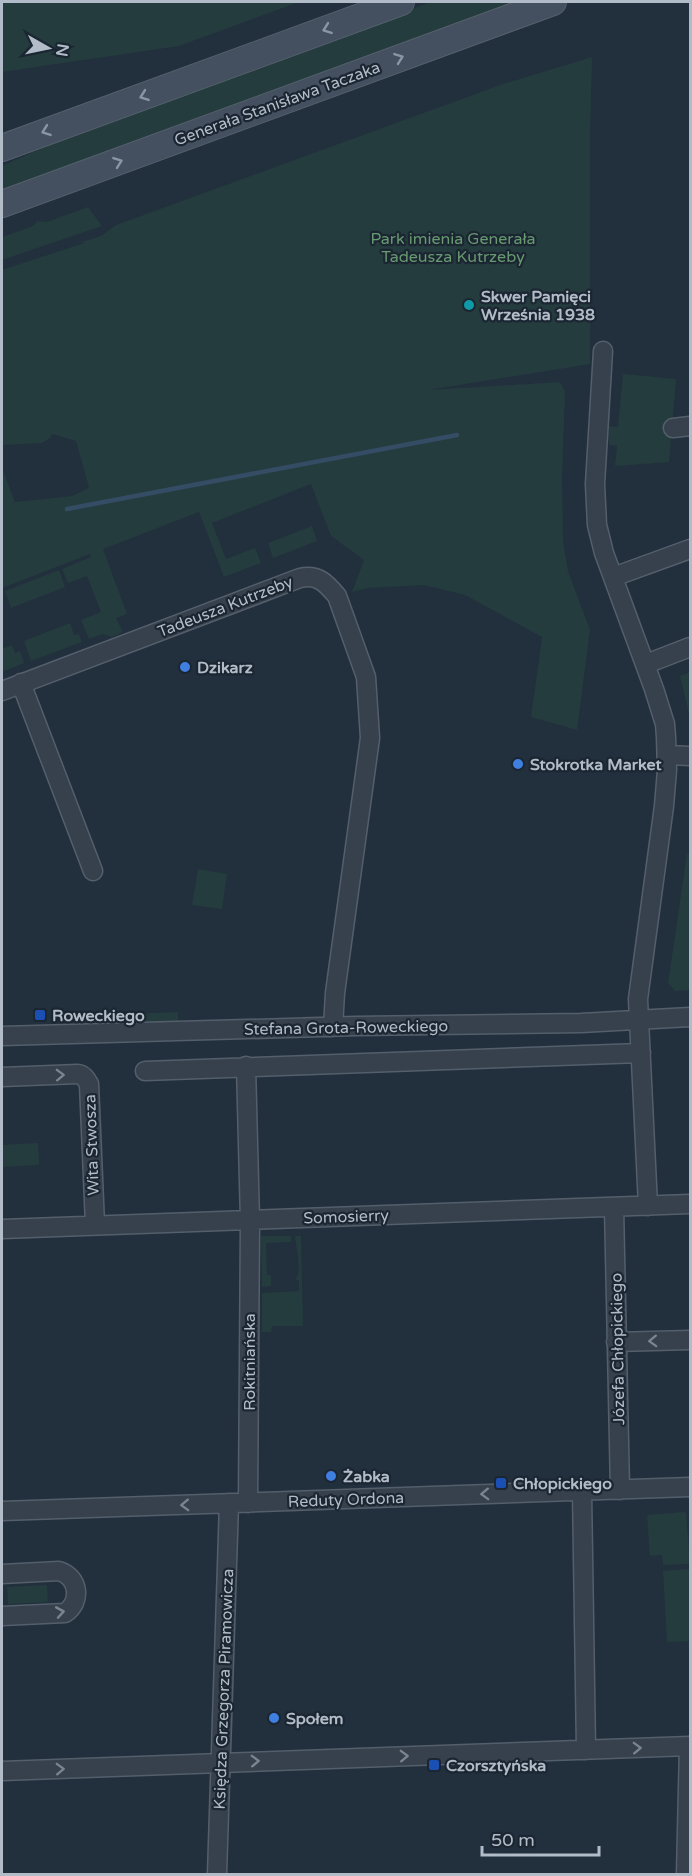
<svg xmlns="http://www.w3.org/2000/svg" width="692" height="1876" font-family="'Varela Round',sans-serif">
<rect width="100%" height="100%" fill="#222f3d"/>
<!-- green -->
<path fill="#243c3e" d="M2,2H299L179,46L2,72Z
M431,2H529L2,194V166L94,125Z
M592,57L590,135V364L428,390L560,382L565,391L562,476L563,542L568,571L590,630L577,730L531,717L542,637L465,595L424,585L367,588L352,592L364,560L331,536L311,484L212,523L226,559L255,548L261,563L224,577L199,512L103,549L127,614L116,618L123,632L112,637L103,634L89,639L81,620L101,612L87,576L68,583L62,569L91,557L90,554L2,588V459V468L15,502L72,496L89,488L76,441L52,434L50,438L42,443L2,445V270L84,243L82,242L101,236L116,225L503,84Z
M88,207L102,226L2,260V237L33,226L37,221L47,222Z
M623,374L676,379L669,462L615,466L617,446L609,445V426L618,427Z
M312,526L317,541L273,558L268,543Z
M59,570L65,587L11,608L5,591Z
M70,623L74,635L79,634L82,642L31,661L24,641Z
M12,645L15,653L20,651L24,663L2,672V649Z
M690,672V718L680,676Z
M687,854L690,855V990L675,991L668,983Z
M198,869L227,874L222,909L192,905Z
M178,1012V1024L124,1025L123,1014Z
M113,1014L114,1025L58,1020V1015Z
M38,1143L39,1165L2,1167V1145Z
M261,1236H291V1242L266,1243L267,1275H271V1286L262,1287Z
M295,1236H301L303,1326H272L271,1332H262V1293L299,1291V1281L296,1280L299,1271L298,1257Z
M686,1512L690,1564L663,1565L662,1555L650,1556L647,1515Z
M690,1569V1641L667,1642L663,1571Z
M47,1585L48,1602L8,1604L7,1587Z"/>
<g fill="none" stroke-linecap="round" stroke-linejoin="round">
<!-- stream -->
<path stroke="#354c65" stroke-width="4.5" d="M67,509L457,435"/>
<!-- minor casing -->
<g stroke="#545f6b" stroke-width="21">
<path id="minor" d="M603,351L595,484L597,525L604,553L654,689L665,724L666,737L667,770L664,806L638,999L648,1206
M673,428L690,426
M613,577L690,549
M646,664L690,647
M21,683L93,871
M2,691L300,578C318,574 326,583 337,596L366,677L370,738L335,993L333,1027
M667,755L690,756
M2,1036L356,1026L581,1023L690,1017
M246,1066L250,1221L248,1503
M145,1071L641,1053
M2,1077L78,1074C84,1075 86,1079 89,1084L95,1225
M614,1207L620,1490
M2,1229L690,1204
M616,1342L690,1340
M582,1491L586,1750
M2,1511L690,1487
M2,1574L59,1571C79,1577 82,1602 65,1613L2,1616
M2,1771L690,1746
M217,1874L229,1503
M686,1874L689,1746"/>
</g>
<!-- secondary casing -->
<g stroke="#545f6b" stroke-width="28">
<path id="secondary" d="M2,148L401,2
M2,204L553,2"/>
</g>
<!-- minor -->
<use href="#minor" stroke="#36414d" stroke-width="18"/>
<!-- secondary -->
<use href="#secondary" stroke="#445060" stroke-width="26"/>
</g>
<!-- one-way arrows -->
<defs><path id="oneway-chevron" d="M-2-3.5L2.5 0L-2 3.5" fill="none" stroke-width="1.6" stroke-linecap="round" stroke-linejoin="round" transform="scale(1.5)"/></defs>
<g stroke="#8b96a4">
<use href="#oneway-chevron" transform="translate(327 29) rotate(160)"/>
<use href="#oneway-chevron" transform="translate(399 58) rotate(-20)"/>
<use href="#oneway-chevron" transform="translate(144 96) rotate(160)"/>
<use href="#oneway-chevron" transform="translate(46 131) rotate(160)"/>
<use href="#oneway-chevron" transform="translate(118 162) rotate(-20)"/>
</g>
<g stroke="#7a8591">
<use href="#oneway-chevron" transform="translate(60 1075) rotate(-2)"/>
<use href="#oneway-chevron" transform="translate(653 1341) rotate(178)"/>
<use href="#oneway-chevron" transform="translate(485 1494) rotate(178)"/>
<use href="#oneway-chevron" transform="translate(185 1505) rotate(178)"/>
<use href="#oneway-chevron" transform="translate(60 1612) rotate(-10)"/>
<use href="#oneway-chevron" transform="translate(637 1748) rotate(-2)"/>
<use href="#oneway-chevron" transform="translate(404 1756) rotate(-2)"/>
<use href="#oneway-chevron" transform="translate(255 1761) rotate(-2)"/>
<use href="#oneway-chevron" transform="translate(60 1769) rotate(-2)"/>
</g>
<!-- markers -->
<circle fill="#0f9aa8" stroke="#1b2632" stroke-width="2" cx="469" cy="305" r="6"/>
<g fill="#3f7fe0" stroke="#1b2632" stroke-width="2">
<circle cx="185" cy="667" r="6"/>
<circle cx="518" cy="764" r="6"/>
<circle cx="331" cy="1476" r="6"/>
<circle cx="274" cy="1718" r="6"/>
</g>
<g fill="#1a4fb4" stroke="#1b2632" stroke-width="2">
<rect x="34" y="1009" width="12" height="12" rx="3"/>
<rect x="495" y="1477" width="12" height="12" rx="3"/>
<rect x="428" y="1759" width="12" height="12" rx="3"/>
</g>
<g text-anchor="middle" stroke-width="4.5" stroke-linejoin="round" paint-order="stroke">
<!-- street labels -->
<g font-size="16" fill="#b1bcc8" stroke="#1b2632">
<text transform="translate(277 103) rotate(-20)" y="6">Generała Stanisława Taczaka</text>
<text transform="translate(225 606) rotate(-21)" y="6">Tadeusza Kutrzeby</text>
<text transform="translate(346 1027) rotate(-1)" y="6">Stefana Grota-Roweckiego</text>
<text transform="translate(91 1145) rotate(-92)" y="6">Wita Stwosza</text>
<text transform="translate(346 1216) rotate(-2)" y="6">Somosierry</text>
<text transform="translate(617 1349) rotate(-91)" y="6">Józefa Chłopickiego</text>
<text transform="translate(249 1362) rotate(-90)" y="6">Rokitniańska</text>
<text transform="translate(346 1499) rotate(-2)" y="6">Reduty Ordona</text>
<text transform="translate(223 1689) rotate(-88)" y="6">Księdza Grzegorza Piramowicza</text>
</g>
<!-- park labels -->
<g font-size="16" fill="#679a70" stroke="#1b2632">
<text x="453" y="244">Park imienia Generała<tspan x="453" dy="18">Tadeusza Kutrzeby</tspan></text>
</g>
<!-- poi labels -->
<g font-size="16" font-weight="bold" fill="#b1bcc8" stroke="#1b2632" text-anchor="start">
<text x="481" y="302">Skwer Pamięci<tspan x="481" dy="18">Września 1938</tspan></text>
<text x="197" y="673">Dzikarz</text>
<text x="530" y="770">Stokrotka Market</text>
<text x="52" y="1021">Roweckiego</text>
<text x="343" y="1482">Żabka</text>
<text x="513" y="1489">Chłopickiego</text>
<text x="286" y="1724">Społem</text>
<text x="446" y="1771">Czorsztyńska</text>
</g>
</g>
<!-- border -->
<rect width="692" height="1876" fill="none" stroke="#b1bcc8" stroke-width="6"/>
<!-- north arrow -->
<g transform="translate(48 48) rotate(99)" stroke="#1b2632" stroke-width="4.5" paint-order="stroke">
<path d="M0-4.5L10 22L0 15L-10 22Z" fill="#b1bcc8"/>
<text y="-9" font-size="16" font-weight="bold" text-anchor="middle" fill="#b1bcc8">N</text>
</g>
<!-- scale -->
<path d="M482 1846v9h117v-9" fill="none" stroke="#b1bcc8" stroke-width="3"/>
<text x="491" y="1846" font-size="18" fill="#b1bcc8" stroke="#1b2632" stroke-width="4.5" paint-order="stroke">50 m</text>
</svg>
